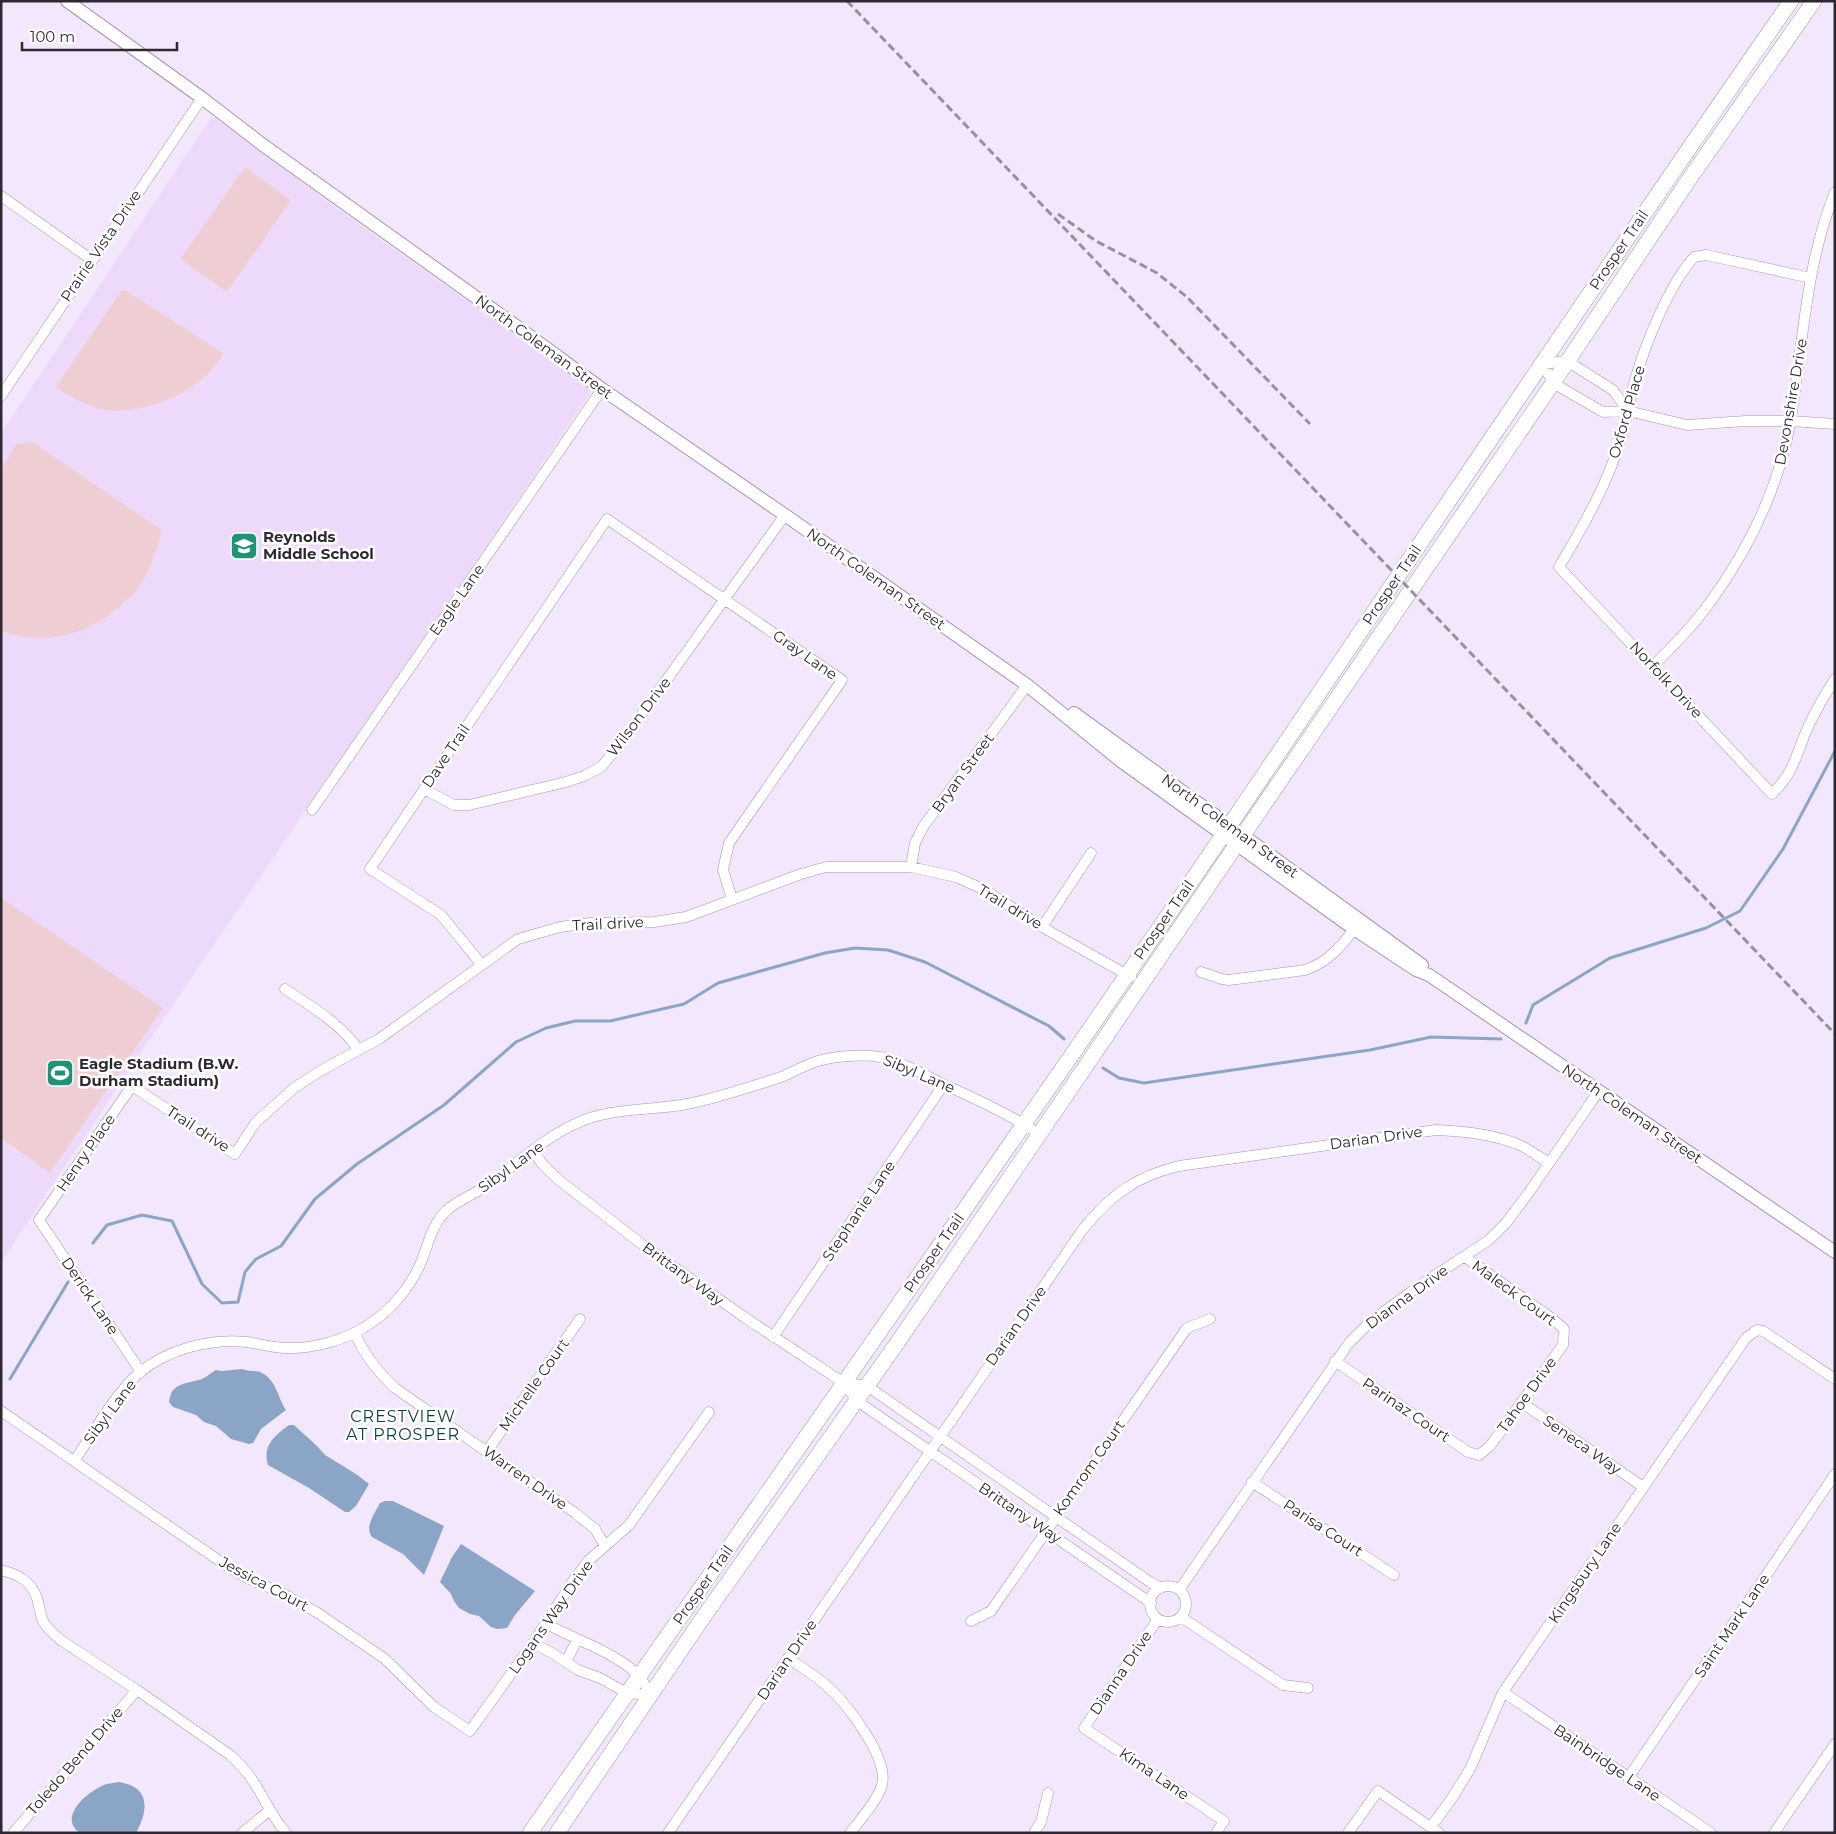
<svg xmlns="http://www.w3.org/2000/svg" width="1836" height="1834" font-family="Montserrat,sans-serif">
<rect width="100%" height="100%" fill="#f3e7fd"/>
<!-- built -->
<path fill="#eddafb" d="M212,116L356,222L590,388L589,395L164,1018L1,1262V433Z"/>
<!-- green -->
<path fill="#efced3" d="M245,167L291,200L227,292L180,259Z
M121,291H127L224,354C218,361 213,369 207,375C182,399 130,418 97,408C81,403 69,396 56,387Z
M32,442L162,530C156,550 150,572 137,590C133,595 127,599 123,603C88,636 47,646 1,631V468L17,444Z
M1,898L163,1008L50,1173L1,1138Z"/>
<!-- water -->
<path fill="#8ba5c7" d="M242,1369C250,1372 256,1370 262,1373C276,1380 278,1398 286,1410L261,1429L253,1443L249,1444L231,1439L216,1426L204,1422L196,1415L173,1407L169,1402C171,1383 185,1384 198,1380C205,1379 210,1373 216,1370L222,1371Z
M289,1425H294L317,1446L325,1455L356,1474L369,1484L356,1506L349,1512H345L309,1488L268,1465C262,1446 274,1436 289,1425Z
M385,1501H393L444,1526L424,1575L403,1554L372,1537C364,1527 375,1513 380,1503Z
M461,1544L535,1591L515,1615L507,1628L497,1629L491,1627L479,1616L470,1614L459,1608L454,1601L451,1594L440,1582L452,1557Z
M119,1782C150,1787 149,1809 136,1833H80C56,1817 90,1789 107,1784C111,1783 115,1783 119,1782Z"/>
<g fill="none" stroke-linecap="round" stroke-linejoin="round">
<!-- stream -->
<path stroke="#8ba5c7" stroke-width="3" d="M1526,1023L1533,1005L1610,958L1706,928L1740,911L1783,849L1835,751
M1103,1068L1119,1078L1144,1083L1370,1050L1431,1037L1501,1039
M93,1243L107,1225L142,1215L172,1221L202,1284L222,1303L238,1302L245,1272L256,1259L281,1246L315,1199L357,1164L444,1105L516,1042L546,1028L575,1021H610L684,1004L718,983L825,953L855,948L888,950L925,962L1049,1026L1064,1039
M10,1379L68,1282"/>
<!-- minor casing -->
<g stroke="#a596af" stroke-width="11">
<path id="minor" d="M1,196L92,260
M1811,278L1706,255L1694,257C1668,287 1646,342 1635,380C1630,399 1627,418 1622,436C1608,483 1584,525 1559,567L1772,794C1793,773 1795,759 1805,734C1813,715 1824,696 1835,679
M1,396L202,98
M1628,411L1613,390L1567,361L1543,364L1553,383L1603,412L1628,411L1687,425L1746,421H1790L1835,424
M1653,666C1674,645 1694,625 1711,601C1750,547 1780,484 1791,418C1803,343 1806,263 1835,192
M424,789L454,805H469L566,782L584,776L601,767L619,746L785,515
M312,810L602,389
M911,867L915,843L923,827L1027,685
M1042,927L1091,853
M482,965L441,915L370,869L607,519L842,680L729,843L723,870L732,899
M1201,972L1222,979L1229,980L1305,970C1328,962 1340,948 1354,929
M285,989C312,1007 340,1023 359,1050
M533,1151L544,1166L560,1181L643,1245L744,1317L844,1383L857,1401L1151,1603
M355,1333C364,1355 378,1372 395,1388L575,1513L595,1529L605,1546
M773,1337L944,1084
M1335,1361L1468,1452L1479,1455L1490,1446L1563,1345L1564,1329L1550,1317L1465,1257
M141,1372L39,1220L132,1086L235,1154L256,1122L294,1088L320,1071L379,1039L518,939L560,927L590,923L654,922L686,917L801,874L826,867H911L956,877L985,890L1042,927L1131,977
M844,1383L867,1386L1150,1582L1161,1588
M1521,1402L1643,1487
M1,1411L227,1566L247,1578L282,1593L318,1613L385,1659L434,1707L470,1731L533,1643L573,1581L588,1561L629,1525L709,1412
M487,1451L580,1319
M75,1460C93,1433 115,1394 139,1373C168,1349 210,1338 247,1342C260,1344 273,1348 286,1348C309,1349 338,1342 358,1331C386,1316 410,1290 422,1260C429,1242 432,1224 447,1210C460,1199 477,1193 491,1183C518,1163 544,1138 575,1124C610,1107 650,1111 687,1104C719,1098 750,1087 781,1077C793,1072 805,1065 818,1061C834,1056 864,1054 880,1057C902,1062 923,1074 943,1084C976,1099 1009,1114 1039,1134
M1252,1482L1394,1575
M1,1570C18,1574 31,1581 37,1598C39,1605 40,1614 43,1621C47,1629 56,1636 62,1641L137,1690L230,1755C241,1765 251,1776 258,1789C267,1804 274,1819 286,1833
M1150 1604a18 18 0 1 1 36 0a18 18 0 1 1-36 0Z
M1179,1590L1349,1343L1370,1322L1419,1286L1489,1240L1506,1223L1530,1191L1598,1092
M1181,1617L1283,1685L1308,1688
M1158,1619L1084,1728L1224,1821L1216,1833
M971,1621L991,1611L1187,1328L1210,1319
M545,1623C573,1639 617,1653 638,1675C643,1680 647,1689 651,1695
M533,1643L552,1653L578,1670L600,1678L627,1693L651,1695
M788,1658C801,1667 816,1676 828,1687C847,1704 889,1758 882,1785C878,1800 860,1820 850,1833
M566,1662L577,1640
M1503,1692L1711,1833
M1628,1778L1835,1474
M1431,1827L1452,1798L1470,1769L1503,1692L1746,1338L1757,1330L1763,1331L1835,1379
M13,1833L137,1690
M242,1833L270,1810
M668,1833L1083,1229C1111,1195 1136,1176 1179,1166L1436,1130C1465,1131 1495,1134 1522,1146C1531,1151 1540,1157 1549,1163
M1034,1833L1041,1822L1048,1793
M1348,1833L1378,1791L1439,1833
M1774,1833L1835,1744"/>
</g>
<!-- tertiary casing -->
<g stroke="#a596af" stroke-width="14">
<path id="tertiary" d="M67,1L202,98L263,145L512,323L602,389L785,515L1027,685L1122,762L1354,929L1416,970L1429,975L1835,1252
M1074,713L1422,965"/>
</g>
<!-- secondary casing -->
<g stroke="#a596af" stroke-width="16">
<path id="secondary" d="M530,1833C762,1499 996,1168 1225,832C1413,555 1599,276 1791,1
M557,1833L700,1622L900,1339L1237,844L1553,383L1688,181L1814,1"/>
</g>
<!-- minor -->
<use href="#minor" stroke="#fff" stroke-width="10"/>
<!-- tertiary -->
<use href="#tertiary" stroke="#fff" stroke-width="12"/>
<!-- secondary -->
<use href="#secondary" stroke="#fff" stroke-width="15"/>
<!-- rail -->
<path stroke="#988f9f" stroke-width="3" stroke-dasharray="8 4" stroke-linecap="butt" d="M847,1L1835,1034
M1058,214L1096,241L1157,273L1187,297L1310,424"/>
</g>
<!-- icons -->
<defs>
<g id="school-square" transform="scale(1.4375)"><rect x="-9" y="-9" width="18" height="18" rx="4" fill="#1e9376" stroke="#fff"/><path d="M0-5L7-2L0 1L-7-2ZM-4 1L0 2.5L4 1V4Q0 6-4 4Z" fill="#fff"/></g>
<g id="stadium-square" transform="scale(1.4375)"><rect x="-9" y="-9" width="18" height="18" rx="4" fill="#1e9376" stroke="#fff"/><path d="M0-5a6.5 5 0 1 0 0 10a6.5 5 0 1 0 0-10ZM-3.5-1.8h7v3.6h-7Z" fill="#fff"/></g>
</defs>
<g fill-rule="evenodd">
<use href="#school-square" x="244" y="546"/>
<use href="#stadium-square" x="60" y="1073"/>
</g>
<g text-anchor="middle" stroke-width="5" stroke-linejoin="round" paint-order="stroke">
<!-- street labels -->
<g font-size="15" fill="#2e2832" stroke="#fff">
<text transform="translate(101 246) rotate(-56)" y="5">Prairie Vista Drive</text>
<text transform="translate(1619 250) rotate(-56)" y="5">Prosper Trail</text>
<text transform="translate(544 347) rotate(36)" y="5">North Coleman Street</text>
<text transform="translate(1791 402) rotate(-80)" y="5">Devonshire Drive</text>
<text transform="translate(1627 412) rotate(-74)" y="5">Oxford Place</text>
<text transform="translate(876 579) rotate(35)" y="5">North Coleman Street</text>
<text transform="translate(1392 585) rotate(-56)" y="5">Prosper Trail</text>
<text transform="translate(457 600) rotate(-55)" y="5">Eagle Lane</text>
<text transform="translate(805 655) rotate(35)" y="5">Gray Lane</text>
<text transform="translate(1666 680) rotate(47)" y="5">Norfolk Drive</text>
<text transform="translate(639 717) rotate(-53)" y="5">Wilson Drive</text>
<text transform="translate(446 756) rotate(-56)" y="5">Dave Trail</text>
<text transform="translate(963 773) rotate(-54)" y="5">Bryan Street</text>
<text transform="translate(1230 826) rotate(36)" y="5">North Coleman Street</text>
<text transform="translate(1010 907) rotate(31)" y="5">Trail drive</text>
<text transform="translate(1164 920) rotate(-55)" y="5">Prosper Trail</text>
<text transform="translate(608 924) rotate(-3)" y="5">Trail drive</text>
<text transform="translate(919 1074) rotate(23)" y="5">Sibyl Lane</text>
<text transform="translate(1632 1114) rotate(34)" y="5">North Coleman Street</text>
<text transform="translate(198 1129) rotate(33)" y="5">Trail drive</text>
<text transform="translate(1376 1138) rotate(-8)" y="5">Darian Drive</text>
<text transform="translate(86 1153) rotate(-55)" y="5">Henry Place</text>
<text transform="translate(511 1167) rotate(-36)" y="5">Sibyl Lane</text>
<text transform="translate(859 1211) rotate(-56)" y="5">Stephanie Lane</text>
<text transform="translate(934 1253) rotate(-55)" y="5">Prosper Trail</text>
<text transform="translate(683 1274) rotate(36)" y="5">Brittany Way</text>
<text transform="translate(1514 1293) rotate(36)" y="5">Maleck Court</text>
<text transform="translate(90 1296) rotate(56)" y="5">Derick Lane</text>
<text transform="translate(1407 1297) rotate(-36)" y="5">Dianna Drive</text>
<text transform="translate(1016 1326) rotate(-55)" y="5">Darian Drive</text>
<text transform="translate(534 1385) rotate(-55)" y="5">Michelle Court</text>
<text transform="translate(1527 1395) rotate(-54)" y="5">Tahoe Drive</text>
<text transform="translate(1406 1410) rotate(34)" y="5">Parinaz Court</text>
<text transform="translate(110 1412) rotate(-53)" y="5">Sibyl Lane</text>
<text transform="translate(1582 1445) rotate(35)" y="5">Seneca Way</text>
<text transform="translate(1089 1468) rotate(-55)" y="5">Komrom Court</text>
<text transform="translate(525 1478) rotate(35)" y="5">Warren Drive</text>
<text transform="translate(1020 1513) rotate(34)" y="5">Brittany Way</text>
<text transform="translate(1323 1528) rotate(33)" y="5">Parisa Court</text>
<text transform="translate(1585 1573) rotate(-56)" y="5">Kingsbury Lane</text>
<text transform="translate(264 1584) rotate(28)" y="5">Jessica Court</text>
<text transform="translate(703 1585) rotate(-55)" y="5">Prosper Trail</text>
<text transform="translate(551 1617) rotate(-55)" y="5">Logans Way Drive</text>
<text transform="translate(1732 1626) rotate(-56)" y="5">Saint Mark Lane</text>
<text transform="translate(787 1660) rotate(-56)" y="5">Darian Drive</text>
<text transform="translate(1121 1673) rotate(-56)" y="5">Dianna Drive</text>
<text transform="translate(75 1761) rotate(-49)" y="5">Toledo Bend Drive</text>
<text transform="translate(1607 1763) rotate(34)" y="5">Bainbridge Lane</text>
<text transform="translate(1154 1774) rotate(34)" y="5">Kima Lane</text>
</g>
<!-- poi labels -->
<g font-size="15" font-weight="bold" fill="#2e2832" stroke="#fff" text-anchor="start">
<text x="263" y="542">Reynolds<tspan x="263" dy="17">Middle School</tspan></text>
<text x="79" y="1069">Eagle Stadium (B.W.<tspan x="79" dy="17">Durham Stadium)</tspan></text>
</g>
<!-- neighbourhood labels -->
<g font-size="16" letter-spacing="1" fill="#0b4234" stroke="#fff">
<text x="403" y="1422">CRESTVIEW<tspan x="403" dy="18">AT PROSPER</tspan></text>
</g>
</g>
<!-- border -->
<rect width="1836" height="1834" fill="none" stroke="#2e2832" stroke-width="5"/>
<!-- scale -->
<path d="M22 42v8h155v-8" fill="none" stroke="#2e2832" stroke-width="2.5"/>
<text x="30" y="42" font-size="15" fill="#2e2832" stroke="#ffffff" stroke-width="4" paint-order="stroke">100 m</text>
</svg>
